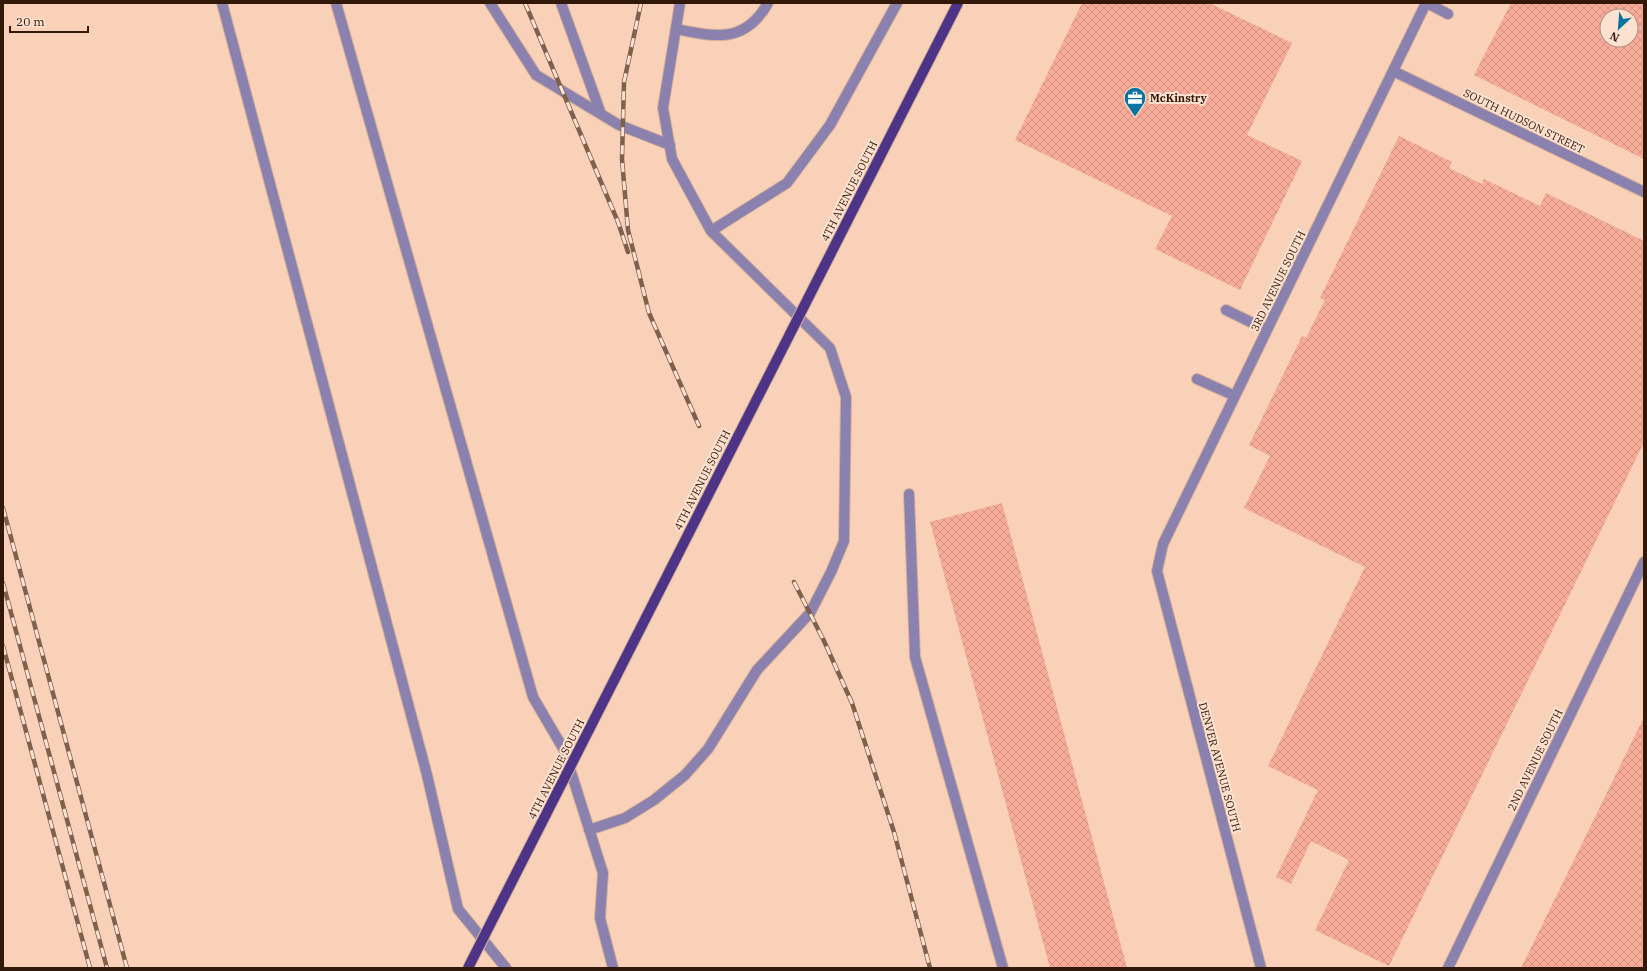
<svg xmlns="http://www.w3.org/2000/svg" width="1647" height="971" font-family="'IBM Plex Serif',serif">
<defs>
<pattern id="building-cross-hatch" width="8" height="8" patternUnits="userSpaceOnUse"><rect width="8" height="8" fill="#f7ab99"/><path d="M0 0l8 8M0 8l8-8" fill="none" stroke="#d49282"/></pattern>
</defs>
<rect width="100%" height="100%" fill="#f9d1b8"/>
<!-- building -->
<path fill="url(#building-cross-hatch)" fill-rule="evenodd" d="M1082,3H1209L1292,43L1247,135L1302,161L1240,290L1155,249L1172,216L1015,140Z
M1511,3H1644V159L1474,75ZM1607,16H1631V40H1607Z
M1399,136L1452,162L1449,168L1482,184L1484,179L1540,206L1546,193L1644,241V442L1389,966L1315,930L1349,860L1311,841L1291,884L1276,877L1318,790L1268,766L1365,567L1244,508L1270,456L1249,445L1302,336L1306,338L1325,300L1320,298Z
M1002,503L1127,968H1050L930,522Z
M1644,717V968H1521Z"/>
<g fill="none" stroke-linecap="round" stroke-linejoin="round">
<!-- minor casing -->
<g stroke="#d5b098" stroke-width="12">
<path id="minor" d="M222,3L427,775L458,909L506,968
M336,3L533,697L564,750L603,873L600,918L613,968
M490,3L536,75L619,125L670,145
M561,3L601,114
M1427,3L1448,14
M676,29C715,37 745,44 768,3
M1393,71L1644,192
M711,231L787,183L830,125L897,3
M1226,310L1267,330
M1197,379L1235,396
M909,494L915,657L1003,968
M589,830L625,818L654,800L685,775L708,749L757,670L810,613L831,572L844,541L846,397L830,348L711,231L672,159L663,108L680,3
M1261,968L1157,571L1163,544L1426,3
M1448,968L1644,562"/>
</g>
<!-- minor -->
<use href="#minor" stroke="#8b81af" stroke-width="10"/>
<!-- rail casing -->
<g stroke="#7f604d" stroke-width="4.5">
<path id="rail" d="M525,3L618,222L628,252
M641,3L624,82L622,159L628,230L649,313L699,426
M3,508L127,968
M794,582L824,641L852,703L894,832L930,968
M3,583L107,968
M3,646L90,968"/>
</g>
<!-- rail -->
<use href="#rail" stroke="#fde1d0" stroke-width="3" stroke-dasharray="9" stroke-linecap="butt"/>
<!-- major-bridge casing -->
<g stroke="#d5b098" stroke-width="12" stroke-linecap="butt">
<path id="major-bridge" d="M468,968L958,3"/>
</g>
<!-- major-bridge -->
<use href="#major-bridge" stroke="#4d3486" stroke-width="10"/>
</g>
<!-- icons -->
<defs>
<g id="office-pin" transform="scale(1.15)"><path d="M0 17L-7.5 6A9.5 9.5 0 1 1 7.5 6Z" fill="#06749f" stroke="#fde1d0"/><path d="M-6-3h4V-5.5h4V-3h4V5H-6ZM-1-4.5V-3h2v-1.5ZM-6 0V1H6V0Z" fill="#fff"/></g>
</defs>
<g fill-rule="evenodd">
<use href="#office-pin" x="1135" y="98"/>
</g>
<g text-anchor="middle" stroke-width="4" stroke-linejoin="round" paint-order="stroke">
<!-- poi labels -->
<g font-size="11" font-weight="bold" fill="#311808" stroke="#fde1d0" text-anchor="start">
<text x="1150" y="102">McKinstry</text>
</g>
<!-- street labels -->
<g font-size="11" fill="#311808" stroke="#fde1d0">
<text transform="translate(1524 121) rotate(26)" y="4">SOUTH HUDSON STREET</text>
<text transform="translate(849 191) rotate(-63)" y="4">4TH AVENUE SOUTH</text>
<text transform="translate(1278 281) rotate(-64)" y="4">3RD AVENUE SOUTH</text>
<text transform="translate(702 480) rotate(-63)" y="4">4TH AVENUE SOUTH</text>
<text transform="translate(1535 760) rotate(-64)" y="4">2ND AVENUE SOUTH</text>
<text transform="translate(1220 767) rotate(75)" y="4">DENVER AVENUE SOUTH</text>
<text transform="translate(556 769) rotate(-63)" y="4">4TH AVENUE SOUTH</text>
</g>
</g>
<!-- border -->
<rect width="1647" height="971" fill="none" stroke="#311808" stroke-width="8"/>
<!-- north arrow -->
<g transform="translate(1619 28) rotate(206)"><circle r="19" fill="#fde1d0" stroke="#ab9180"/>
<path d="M0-3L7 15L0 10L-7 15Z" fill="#06749f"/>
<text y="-6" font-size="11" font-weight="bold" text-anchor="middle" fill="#311808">N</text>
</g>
<!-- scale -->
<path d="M10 26v6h78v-6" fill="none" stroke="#311808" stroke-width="2"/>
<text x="16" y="26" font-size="12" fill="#311808" stroke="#fde1d0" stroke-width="3" paint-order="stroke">20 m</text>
</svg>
